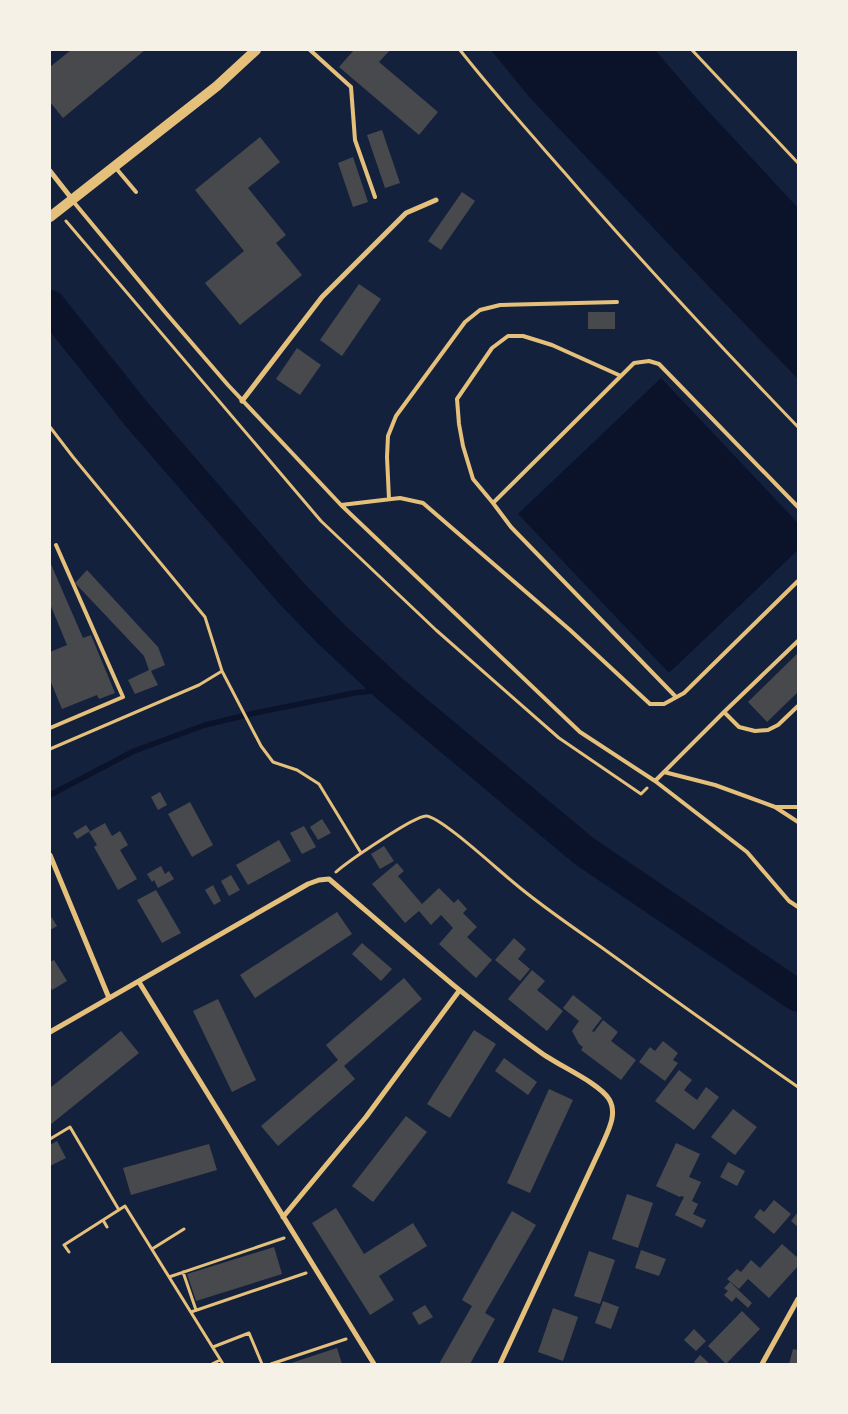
<svg xmlns="http://www.w3.org/2000/svg" width="848" height="1414" font-family="'Titillium Web',sans-serif">
<rect width="100%" height="100%" fill="#14213d"/>
<!-- water -->
<path fill="#0b132b" d="M491,50H655L698,100L798,208V379L716,294L530,98Z
M661,378L798,523V550L669,673L518,514Z"/>
<g fill="none" stroke-linecap="round" stroke-linejoin="round">
<!-- stream -->
<path stroke="#0b132b" stroke-width="5.5" d="M50,795L134,751L205,725L255,713L354,693L390,689"/>
<!-- river -->
<path stroke="#0b132b" stroke-width="32" d="M50,306L138,416L292,594L331,634L390,689L584,851L798,996"/>
</g>
<!-- building -->
<path fill="#48494c" d="M71,50H145L63,118L50,102V67Z
M354,50H390L379,62L438,112L419,135L339,67Z
M382,130L400,183L385,188L367,135Z
M260,137L280,162L248,188L286,235L276,243L302,275L240,325L205,283L244,251L195,190Z
M353,157L368,202L353,207L338,163Z
M462,192L475,201L441,250L428,241Z
M359,284L381,299L342,356L320,340Z
M588,312H615V329H588Z
M297,348L321,365L300,395L276,379Z
M50,562L83,638L91,635L115,693L99,699L97,695L62,709L50,680V652L67,645L50,604Z
M87,570L158,647L165,665L151,671L158,685L135,694L128,680L149,670L144,656L75,583Z
M798,653V692L767,722L748,702Z
M160,792L167,805L158,810L151,797Z
M190,802L213,845L192,857L168,814Z
M322,819L331,833L318,840L310,827Z
M105,823L112,836L120,831L128,845L120,850L137,879L118,890L94,847L97,845L89,832Z
M86,825L90,831L77,839L73,833Z
M304,826L316,847L302,854L290,833Z
M279,840L291,861L248,885L236,865Z
M384,846L394,861L380,869L371,854Z
M397,863L404,871L398,876L422,904L439,888L454,903L458,899L467,909L463,913L477,927L467,937L492,960L476,978L439,944L453,928L441,915L431,925L419,911L405,923L372,884Z
M161,866L165,874L169,871L174,879L158,888L154,880L152,882L147,874Z
M231,875L240,890L229,896L221,881Z
M213,885L221,901L214,905L205,890Z
M156,890L181,933L162,943L137,900Z
M337,912L352,934L255,998L240,975Z
M50,915L57,926L50,930Z
M514,938L526,949L518,959L530,969L520,981L495,960Z
M362,943L392,969L381,981L352,954Z
M54,960L67,981L52,990L50,986V962Z
M532,970L545,981L537,990L563,1011L547,1031L508,999Z
M404,978L422,999L344,1066L355,1079L278,1146L261,1126L338,1060L326,1045Z
M573,995L602,1018L592,1031L594,1032L603,1020L618,1032L611,1041L636,1060L621,1080L581,1050L583,1047L579,1044L572,1031L579,1021L563,1008Z
M218,999L256,1080L232,1092L193,1011Z
M474,1030L496,1044L450,1118L427,1104Z
M121,1031L139,1053L50,1125V1088Z
M663,1041L678,1053L673,1060L678,1063L665,1081L639,1062L650,1047L655,1051Z
M504,1058L537,1082L528,1095L495,1071Z
M679,1070L692,1080L684,1090L697,1100L706,1087L719,1097L694,1130L655,1101Z
M549,1089L573,1100L530,1193L507,1183Z
M733,1109L757,1127L735,1155L711,1137Z
M406,1116L427,1132L373,1202L352,1186Z
M57,1141L66,1158L50,1166V1145Z
M676,1143L700,1154L689,1177L701,1182L692,1201L698,1204L693,1214L706,1220L702,1228L675,1215L684,1197L681,1196L680,1197L656,1186Z
M209,1144L217,1170L131,1195L123,1168Z
M728,1162L745,1171L737,1186L720,1177Z
M627,1194L653,1203L638,1248L612,1239Z
M774,1200L791,1214L774,1234L754,1217L760,1209L764,1212Z
M336,1208L364,1254L413,1223L427,1246L379,1276L394,1300L370,1315L312,1223Z
M512,1211L536,1225L485,1313L495,1319L470,1364H439L472,1306L462,1300Z
M798,1212V1227L791,1221Z
M782,1244L798,1258V1266L769,1298L748,1279L739,1289L727,1279L737,1269L741,1272L751,1260L760,1268Z
M274,1247L282,1274L196,1301L187,1274Z
M641,1250L666,1259L659,1276L635,1268Z
M589,1251L615,1260L600,1304L574,1296Z
M730,1282L752,1303L748,1308L736,1297L732,1302L724,1295L728,1291L724,1288Z
M603,1301L619,1307L611,1329L595,1323Z
M425,1305L433,1317L419,1325L412,1313Z
M553,1308L578,1317L563,1361L538,1352Z
M742,1311L760,1329L726,1364L708,1346Z
M694,1329L706,1341L696,1351L684,1340Z
M337,1348L342,1364H288Z
M793,1349L798,1350V1364H789Z
M700,1355L710,1364H697L694,1362Z"/>
<g fill="none" stroke-linecap="round" stroke-linejoin="round">
<!-- path -->
<path stroke="#e5c07b" stroke-width="3" d="M460,50C493,92 529,132 564,172C639,259 718,344 798,427
M692,50L798,163
M66,221L321,521L436,630L559,738L641,794L647,788
M50,427L73,457L205,617L222,671L199,685L50,749
M222,671L261,746L273,762L297,770L319,784L361,853
M336,872C347,862 414,816 426,816C440,816 498,870 513,882C540,905 571,926 601,947C666,994 732,1041 798,1087
M50,1139L70,1127L119,1210
M103,1220L107,1227
M152,1249L184,1229
M69,1252L64,1245L125,1206L223,1364
M183,1272L196,1310
M169,1277L284,1238
M191,1312L306,1273
M213,1347L249,1333L262,1364
M212,1364L220,1360
M271,1364L346,1339"/>
<!-- service -->
<path stroke="#e5c07b" stroke-width="4" d="M310,50L351,87L355,140L375,197
M115,167L136,192
M72,200L165,312L228,385L341,505L580,732L655,781L747,852L789,901L798,907
M621,376L552,345L523,336H508L492,348L457,399L459,424L463,446L473,479L493,503L511,527L676,697
M389,499L387,457L388,436L396,416L465,322L480,310L500,305L617,302
M493,503L634,363L649,361L659,364L798,507
M341,505L400,498L423,503L570,630L650,704H664L684,693L798,581
M724,712L739,727L755,731L768,730L778,725L798,706
M50,728L123,697L56,545
M664,772L715,785L775,807H798
M655,781L724,712L798,641
M775,807L798,822"/>
<!-- minor -->
<path stroke="#e5c07b" stroke-width="5" d="M50,171L72,199
M242,401L322,297L406,213L436,200
M50,855L109,998
M139,982L374,1364
M50,1032L308,884L319,880L329,879C398,938 466,999 540,1052C557,1065 598,1082 609,1099C618,1114 608,1131 602,1145L500,1364
M283,1217L366,1117L459,991
M762,1364L798,1299"/>
<!-- secondary -->
<path stroke="#e5c07b" stroke-width="10" d="M50,217L217,86L256,50"/>
</g>
<!-- border -->
<rect width="848" height="1414" fill="none" stroke="#f6f1e7" stroke-width="102"/>
</svg>
